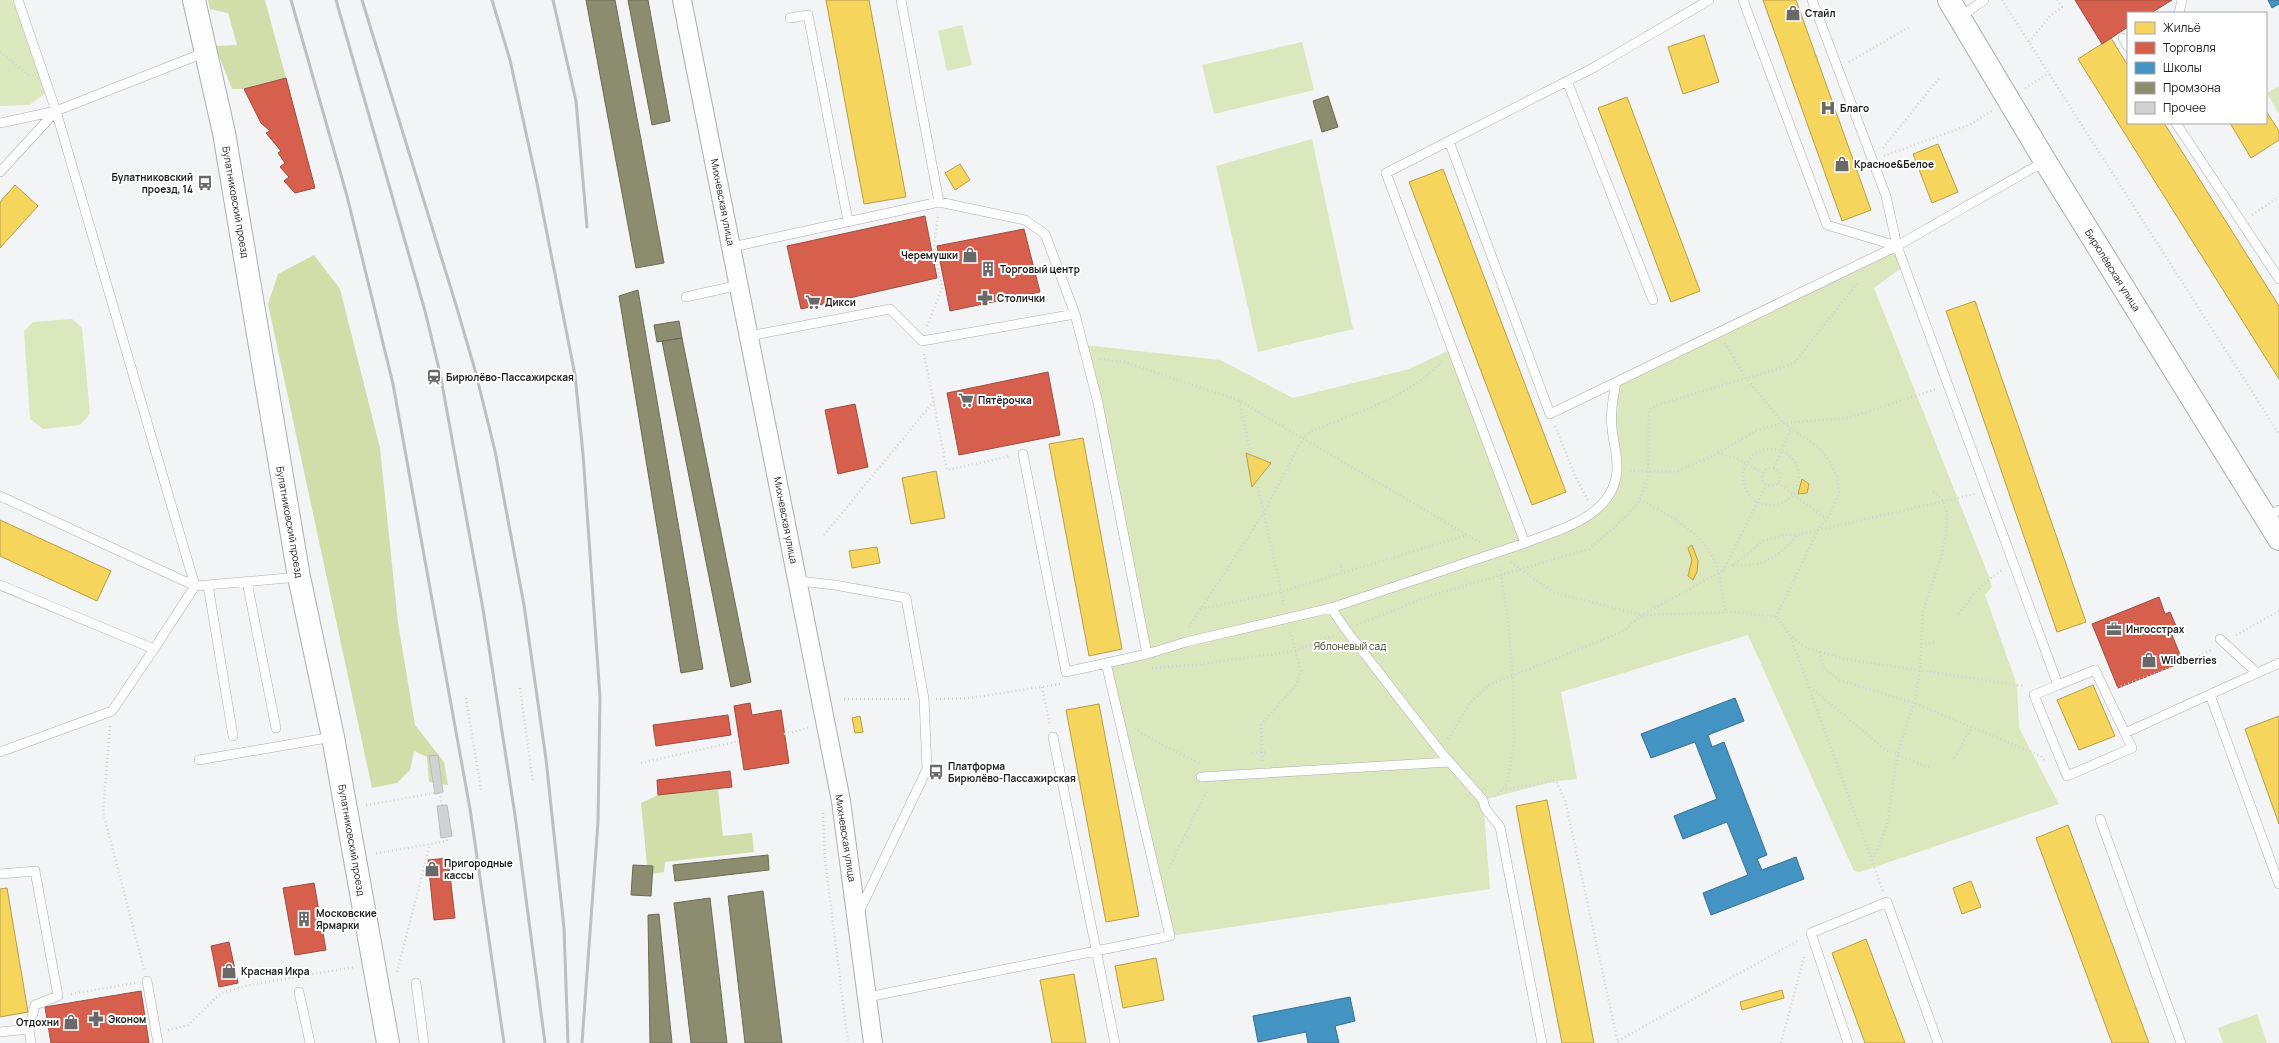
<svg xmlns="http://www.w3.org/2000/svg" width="2279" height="1043" font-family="Manrope,sans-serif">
<rect width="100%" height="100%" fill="#f3f4f5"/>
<!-- green -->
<path fill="#dbe7bd" d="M0,0H18L49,91L29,105L0,106Z
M962,25L972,65L947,71L938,31Z
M1302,42L1314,90L1214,114L1202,65Z
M2279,86V114L2267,93Z
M1312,139L1353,329L1258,352L1216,166Z
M1897,246L1904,266L1874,288L1989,577L1992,587L1985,595L2017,685L2019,728L2059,804L1860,872L1854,871L1748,635L1561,692L1577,779L1556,781L1483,800L1490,889L1170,936L1106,663L1146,654L1084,345L1220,360L1293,398L1409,369L1452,349L1525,543L1595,511L1617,470L1611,426L1616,383Z
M72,319L82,328L90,414L80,425L43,429L30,419L24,331L33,322Z
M2257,1014L2267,1043H2223L2218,1028Z"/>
<!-- forest -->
<path fill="#d1deaa" d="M208,0H265L286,78L244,89H232L215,46L237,45L228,13L210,9Z
M314,255L340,289L380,448L398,623L415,725L444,762L448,785L429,782L427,757L414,751L410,770L397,783L372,788L268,304L278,274Z
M718,789L723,836L752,833L754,852L665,862L664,872L652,874L653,866L647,865L641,803L658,795Z"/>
<!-- homes -->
<path fill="#f6d55c" stroke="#b59e4a" d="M826,0H869L906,197L864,204Z
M1763,0H1796L1871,210L1842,221Z
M1704,35L1719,82L1683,94L1668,47Z
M2111,38L2128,66V123H2164L2279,306V379L2078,59Z
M1627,97L1700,291L1671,302L1598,108Z
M2266,111L2279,131V140L2251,158L2230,123H2266Z
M1938,144L1958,192L1932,203L1913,154Z
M960,164L970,180L955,190L945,173Z
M1443,169L1566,492L1532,505L1409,182Z
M15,185L38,206L0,248V202Z
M1975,301L2086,622L2057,632L1946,311Z
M1083,438L1122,649L1089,656L1049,444Z
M1246,453L1271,463L1252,487Z
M936,471L945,518L911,524L902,478Z
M1802,479L1809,484L1807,493L1798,494Z
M0,520L111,571L97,601L0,556Z
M1692,545L1698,561L1697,572L1693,580L1688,576L1692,560L1688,548Z
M877,547L880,563L852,568L849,551Z
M2093,685L2115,736L2079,750L2057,700Z
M1099,704L1139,916L1106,922L1066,710Z
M860,716L863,732L855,733L852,718Z
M2279,716V824L2245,729Z
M1547,800L1594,1043H1562L1522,839L1516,806Z
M2068,825L2124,976L2149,1043H2112L2036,838Z
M1971,881L1981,907L1962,914L1953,888Z
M7,888L28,1012L0,1017V889Z
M1866,939L1888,998L1905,1043H1865L1832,953Z
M1156,958L1164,1000L1123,1008L1115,966Z
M1074,974L1086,1043H1052L1040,980Z
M1782,990L1784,998L1742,1010L1740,1002Z"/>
<!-- shops -->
<path fill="#d6604d" stroke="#9f4c3f" d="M2075,0H2172L2151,13H2128V27L2102,44Z
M286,78L315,188L295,193L284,181L289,177L280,167L285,163L278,153L281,151L266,133L270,131L261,123L244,89Z
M925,216L937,278L801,309L787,246Z
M1024,229L1040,292L950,311L937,246Z
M1048,372L1060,435L959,455L947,393Z
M855,404L868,467L838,474L825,410Z
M2159,597L2165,614L2170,612L2176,626L2170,630L2183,662L2118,688L2092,624Z
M750,703L752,715L781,710L789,763L744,770L734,706Z
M728,715L731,735L656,746L653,725Z
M730,771L732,787L658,795L657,780Z
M448,858L455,918L434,920L428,860Z
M314,883L326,950L295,955L283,888Z
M229,942L238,983L219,987L211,946Z
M141,991L149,1043H51L45,1007Z"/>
<!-- schools -->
<path fill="#4393c3" stroke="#387092" d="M2268,0H2279V4L2272,8Z
M1735,698L1744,721L1708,735L1712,747L1724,742L1767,855L1757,859L1762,870L1796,857L1804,879L1711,915L1703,893L1748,875L1727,822L1683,839L1674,816L1717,799L1695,742L1651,758L1641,734Z
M1350,997L1355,1021L1335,1026L1339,1043H1308L1306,1032L1258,1042L1253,1016Z"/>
<!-- industry -->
<path fill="#8c8c6e" stroke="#6b6b56" d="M586,0H615L664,263L636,268Z
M628,0H648L670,121L652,125Z
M1328,96L1338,127L1322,132L1313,101Z
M638,290L703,669L681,673L619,296Z
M679,321L682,338L657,342L654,325Z
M682,338L751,682L731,687L662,341Z
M768,855L769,870L675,881L673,865Z
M633,865L653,866L651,896L631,895Z
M763,891L782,1043H745L728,896Z
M710,898L727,1043H691L674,903Z
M659,914L672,1043H650L648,915Z"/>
<!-- building -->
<path fill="#d1d1d1" stroke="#bbb" d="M438,755L443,792L435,794L429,756Z
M447,805L452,836L441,838L437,806Z"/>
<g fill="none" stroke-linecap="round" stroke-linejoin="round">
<!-- lane casing -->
<g stroke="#adaeaf" stroke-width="10">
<path id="lane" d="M18,0L56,111L195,586L299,577
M901,0L939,202
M1743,0L1827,225L1897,246
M1812,0L1886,196L1897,246L2058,685L2095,670L2125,733L2279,663
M2179,13L2182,0
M1960,17L1984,0
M790,18L808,15L848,221
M2123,38L2128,47
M1567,81L1653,300
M0,123L56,111L206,52
M2176,123L2279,279
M1449,141L1550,414L1897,246L2045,161
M0,172L56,111
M732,247L939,202L1025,220L1045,234L1075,314
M686,297L739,285
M749,336L890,309L922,341L1075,314L1098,403L1147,654L1066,672L1023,454
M0,496L195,586L154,649L0,585
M2266,518L2279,510
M1525,543C1561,529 1614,516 1617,470C1618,457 1613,441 1612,428C1610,413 1613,397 1616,383
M799,581L835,585L906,598L924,699L927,769L859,912
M247,582L276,728
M208,585L233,736
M1331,608L1346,630L1440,751L1483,800L1485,808L1500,827L1542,1043
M2220,639L2257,673
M1147,654L1186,642L1331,608L1525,543L1386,173L1593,68L1709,0
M2058,685L2034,695L2067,776L2132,748L2125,733
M2210,695L2279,884
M1053,737L1115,1043
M0,752L112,711L154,649
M199,760L333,737
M1201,777L1449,762
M2100,819L2181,1043
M0,874L35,871L58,996L35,1005L29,1029
M147,981L158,1043
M416,983L424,1043
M299,992L310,1043
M868,997L1170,936L1106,663
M0,1032L29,1029L31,1043
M1848,1043L1811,933L1887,902L1938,1043"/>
</g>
<!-- street casing -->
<g stroke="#adaeaf" stroke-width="20">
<path id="street" d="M682,0L841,801L873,1043"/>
</g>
<!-- secondary casing -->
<g stroke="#adaeaf" stroke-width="24">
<path id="secondary" d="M194,0L224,133L299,577L333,737L388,1043
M1949,0L2045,161L2279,539"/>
</g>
<!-- path -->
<path stroke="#d2d2d3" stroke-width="2.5" stroke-dasharray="1 3" stroke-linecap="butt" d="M2002,0L2279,434
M2029,42L2050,16L2062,7L2057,0
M0,52L29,75
M1849,62L1909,27
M2025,88L2049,73
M1883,148L1940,77
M1884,156L1969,125L1993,110
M2252,215L2279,197
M927,326L942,288L934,246L938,215
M1725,343L1746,378L1783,423L1817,446L1829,460L1837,476L1839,493L1830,514L1818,530L1776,617
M924,354L947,470L1011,456
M1100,359L1124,362L1238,400L1481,543
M1239,401L1284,605
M1555,426L1576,478L1588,500
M1743 477a28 28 0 1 1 56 0a28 28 0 1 1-56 0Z
M1718,453L1738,459L1762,472
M1762 477a9 9 0 1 1 18 0a9 9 0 1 1-18 0Z
M1774,468L1791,428
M1630,471L1676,472L1714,455L1755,431L1783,423L1849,418L1936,389
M1778,483L1826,519
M1640,499C1666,515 1699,529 1713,558C1721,574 1722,594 1726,612
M824,535L934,401
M1511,562L1553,592L1642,615L1737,612L1776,617L1791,636L1804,647L1844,659L2024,686
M1733,565C1762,568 1780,556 1797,535
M1341,566L1343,573
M1723,571L1766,485
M1201,609L1280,592L1467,535
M1959,614C1972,596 1983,581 2003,570
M1357,625L1430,596L1589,549L1616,526L1637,505L1643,491L1648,477L1649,410L1657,405L1787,366L1795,362L1859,281
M1189,627L1263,514L1303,438L1312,431C1357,412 1411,397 1443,360
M2236,635L2279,611
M1791,638L1883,891
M1921,644L1937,642
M1819,652L1825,669L1839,680L1914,703L2041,756L2045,761
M1152,668L1193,665L1295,651L1335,635
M1042,687L1050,725
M1810,687L1886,750L1930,768
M520,688L533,783
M2117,688L2198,657L2213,649
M466,698L481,790
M844,699H911
M936,699L970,698L1060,684
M110,726L103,812L144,969
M1135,728L1153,740L1199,763
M784,734L808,728
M1448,739L1470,703L1489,685L1622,632L1642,615L1733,565L1763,541L1786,535H1797L1975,494
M1252,753L1268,752
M1954,758L1972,727
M1262,761L1261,725L1296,685L1301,671L1290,631
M641,763L739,741
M1502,790L1556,781L1565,800L1618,1043
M1495,797L1507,784L1514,741L1513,676L1507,612L1499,564
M366,805L436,793L432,758H435L447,841L373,854
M823,813L825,859L848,1043
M1184,834L1190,839
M1872,861L1887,825L1898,752L1914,703L1920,670L1923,612L1942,555L1946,533L1947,513L1942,499L1932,490
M1169,868L1207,790
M397,972L430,844
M71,994L135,983
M168,1030L188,1025L221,993L249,985L355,967
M1618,1041L1799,940
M1781,1043L1804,957"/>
<!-- lane -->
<use href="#lane" stroke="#fdfdfe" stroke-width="9"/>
<!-- street -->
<use href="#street" stroke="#fdfdfe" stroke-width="18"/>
<!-- secondary -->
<use href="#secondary" stroke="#fdfdfe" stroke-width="22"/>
<!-- rail -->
<path stroke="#bfbfbf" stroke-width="3" d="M291,0L347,196L393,384L470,809L504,1043
M336,0L425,311L440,373L483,609L515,815L545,1043
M362,0L456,305L475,370L495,451L524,605L546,759L564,928L568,1043
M492,0L510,60L537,183L575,375L583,454L600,697L598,822L582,1043
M553,0L576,101L587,227"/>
</g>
<!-- icons -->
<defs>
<g id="shop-bare" transform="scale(1.2)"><path d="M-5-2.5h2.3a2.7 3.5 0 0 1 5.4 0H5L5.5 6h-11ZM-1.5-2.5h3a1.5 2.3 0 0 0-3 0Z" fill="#69696a" stroke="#fff" stroke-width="2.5" paint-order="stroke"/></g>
<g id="hospital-bare" transform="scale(1.2)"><path d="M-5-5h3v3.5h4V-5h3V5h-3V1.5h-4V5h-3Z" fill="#69696a" stroke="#fff" stroke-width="2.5" paint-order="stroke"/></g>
<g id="bus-bare" transform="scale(1.2)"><path d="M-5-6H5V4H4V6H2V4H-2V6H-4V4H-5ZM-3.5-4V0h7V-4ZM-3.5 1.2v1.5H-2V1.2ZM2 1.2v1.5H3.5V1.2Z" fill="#69696a" stroke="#fff" stroke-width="2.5" paint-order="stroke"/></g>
<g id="building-bare" transform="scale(1.2)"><path d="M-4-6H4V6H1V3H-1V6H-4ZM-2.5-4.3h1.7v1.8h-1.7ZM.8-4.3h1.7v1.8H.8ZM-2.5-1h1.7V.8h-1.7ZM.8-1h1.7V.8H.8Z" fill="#69696a" stroke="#fff" stroke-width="2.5" paint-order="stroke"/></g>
<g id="pharmacy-bare" transform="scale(1.2)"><path d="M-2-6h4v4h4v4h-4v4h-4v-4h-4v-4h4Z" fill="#69696a" stroke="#fff" stroke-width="2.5" paint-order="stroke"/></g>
<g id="supermarket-bare" transform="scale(1.2)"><path d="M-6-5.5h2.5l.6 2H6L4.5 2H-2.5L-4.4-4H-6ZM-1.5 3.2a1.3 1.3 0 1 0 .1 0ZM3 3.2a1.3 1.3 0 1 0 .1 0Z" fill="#69696a" stroke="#fff" stroke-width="2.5" paint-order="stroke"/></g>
<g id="station-bare" transform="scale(1.2)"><path d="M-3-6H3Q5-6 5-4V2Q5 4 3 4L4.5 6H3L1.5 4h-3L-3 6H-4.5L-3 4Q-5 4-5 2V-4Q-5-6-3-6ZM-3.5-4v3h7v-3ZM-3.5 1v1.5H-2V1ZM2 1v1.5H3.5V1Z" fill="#69696a" stroke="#fff" stroke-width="2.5" paint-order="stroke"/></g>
<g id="office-bare" transform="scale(1.2)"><path d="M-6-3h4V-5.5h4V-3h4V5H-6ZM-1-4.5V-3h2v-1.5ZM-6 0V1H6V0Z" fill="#69696a" stroke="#fff" stroke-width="2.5" paint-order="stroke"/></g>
</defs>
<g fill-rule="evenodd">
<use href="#shop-bare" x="1793" y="13"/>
<use href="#hospital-bare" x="1828" y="108"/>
<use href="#shop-bare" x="1842" y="164"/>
<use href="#bus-bare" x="205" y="183"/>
<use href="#shop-bare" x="970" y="255"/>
<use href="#building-bare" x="988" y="269"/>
<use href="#pharmacy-bare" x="985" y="298"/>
<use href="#supermarket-bare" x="813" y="302"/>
<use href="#station-bare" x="434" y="377"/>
<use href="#supermarket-bare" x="966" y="400"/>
<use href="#office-bare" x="2114" y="629"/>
<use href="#shop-bare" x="2149" y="660"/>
<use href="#bus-bare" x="936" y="772"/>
<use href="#shop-bare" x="432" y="869"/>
<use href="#building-bare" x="304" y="919"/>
<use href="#shop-bare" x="229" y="971"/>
<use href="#pharmacy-bare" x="96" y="1019"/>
<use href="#shop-bare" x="71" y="1022"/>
</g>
<g text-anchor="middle" stroke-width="4" stroke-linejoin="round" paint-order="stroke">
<!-- poi labels -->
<g font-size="10" font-weight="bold" fill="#1e1e1f" stroke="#fff" text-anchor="start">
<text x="1805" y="17">Стайл</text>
<text x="1840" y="112">Благо</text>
<text x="1854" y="168">Красное&amp;Белое</text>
<text x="193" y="181" text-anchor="end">Булатниковский<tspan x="193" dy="12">проезд, 14</tspan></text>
<text x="958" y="259" text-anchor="end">Черемушки</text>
<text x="1000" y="273">Торговый центр</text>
<text x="997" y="302">Столички</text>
<text x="825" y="306">Дикси</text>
<text x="446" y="381">Бирюлёво-Пассажирская</text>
<text x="978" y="404">Пятёрочка</text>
<text x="2126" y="633">Ингосстрах</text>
<text x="2161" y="664">Wildberries</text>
<text x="948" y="770">Платформа<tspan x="948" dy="12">Бирюлёво-Пассажирская</tspan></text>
<text x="444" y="867">Пригородные<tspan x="444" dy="12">кассы</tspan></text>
<text x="316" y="917">Московские<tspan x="316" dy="12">Ярмарки</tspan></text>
<text x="241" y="975">Красная Икра</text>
<text x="108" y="1023">Эконом</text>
<text x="59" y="1026" text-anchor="end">Отдохни</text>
</g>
<!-- street labels -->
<g font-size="10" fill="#1e1e1f" stroke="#fff">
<text transform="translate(236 202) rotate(80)" y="4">Булатниковский проезд</text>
<text transform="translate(723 202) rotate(79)" y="4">Михневская улица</text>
<text transform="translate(2113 270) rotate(58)" y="4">Бирюлёвская улица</text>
<text transform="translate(786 520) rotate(79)" y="4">Михневская улица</text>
<text transform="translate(290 522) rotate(80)" y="4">Булатниковский проезд</text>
<text transform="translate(846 838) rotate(81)" y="4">Михневская улица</text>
<text transform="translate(352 840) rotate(80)" y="4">Булатниковский проезд</text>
</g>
<!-- park labels -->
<g font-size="10" fill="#363f17" stroke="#fff">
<text x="1350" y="650">Яблоневый сад</text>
</g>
</g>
<!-- legend -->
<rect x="2127" y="12" width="140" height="112" fill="#ffffff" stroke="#a5a5a5"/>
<rect x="2135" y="22" width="20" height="12" fill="#f6d55c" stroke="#a5a5a5"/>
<text x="2163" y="32" font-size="12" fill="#1e1e1f">Жильё</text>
<rect x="2135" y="42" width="20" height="12" fill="#d6604d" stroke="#a5a5a5"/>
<text x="2163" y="52" font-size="12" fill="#1e1e1f">Торговля</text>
<rect x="2135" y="62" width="20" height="12" fill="#4393c3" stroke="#a5a5a5"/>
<text x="2163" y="72" font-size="12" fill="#1e1e1f">Школы</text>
<rect x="2135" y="82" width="20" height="12" fill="#8c8c6e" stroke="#a5a5a5"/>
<text x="2163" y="92" font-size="12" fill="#1e1e1f">Промзона</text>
<rect x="2135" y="102" width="20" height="12" fill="#d1d1d1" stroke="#a5a5a5"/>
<text x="2163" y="112" font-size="12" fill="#1e1e1f">Прочее</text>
</svg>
